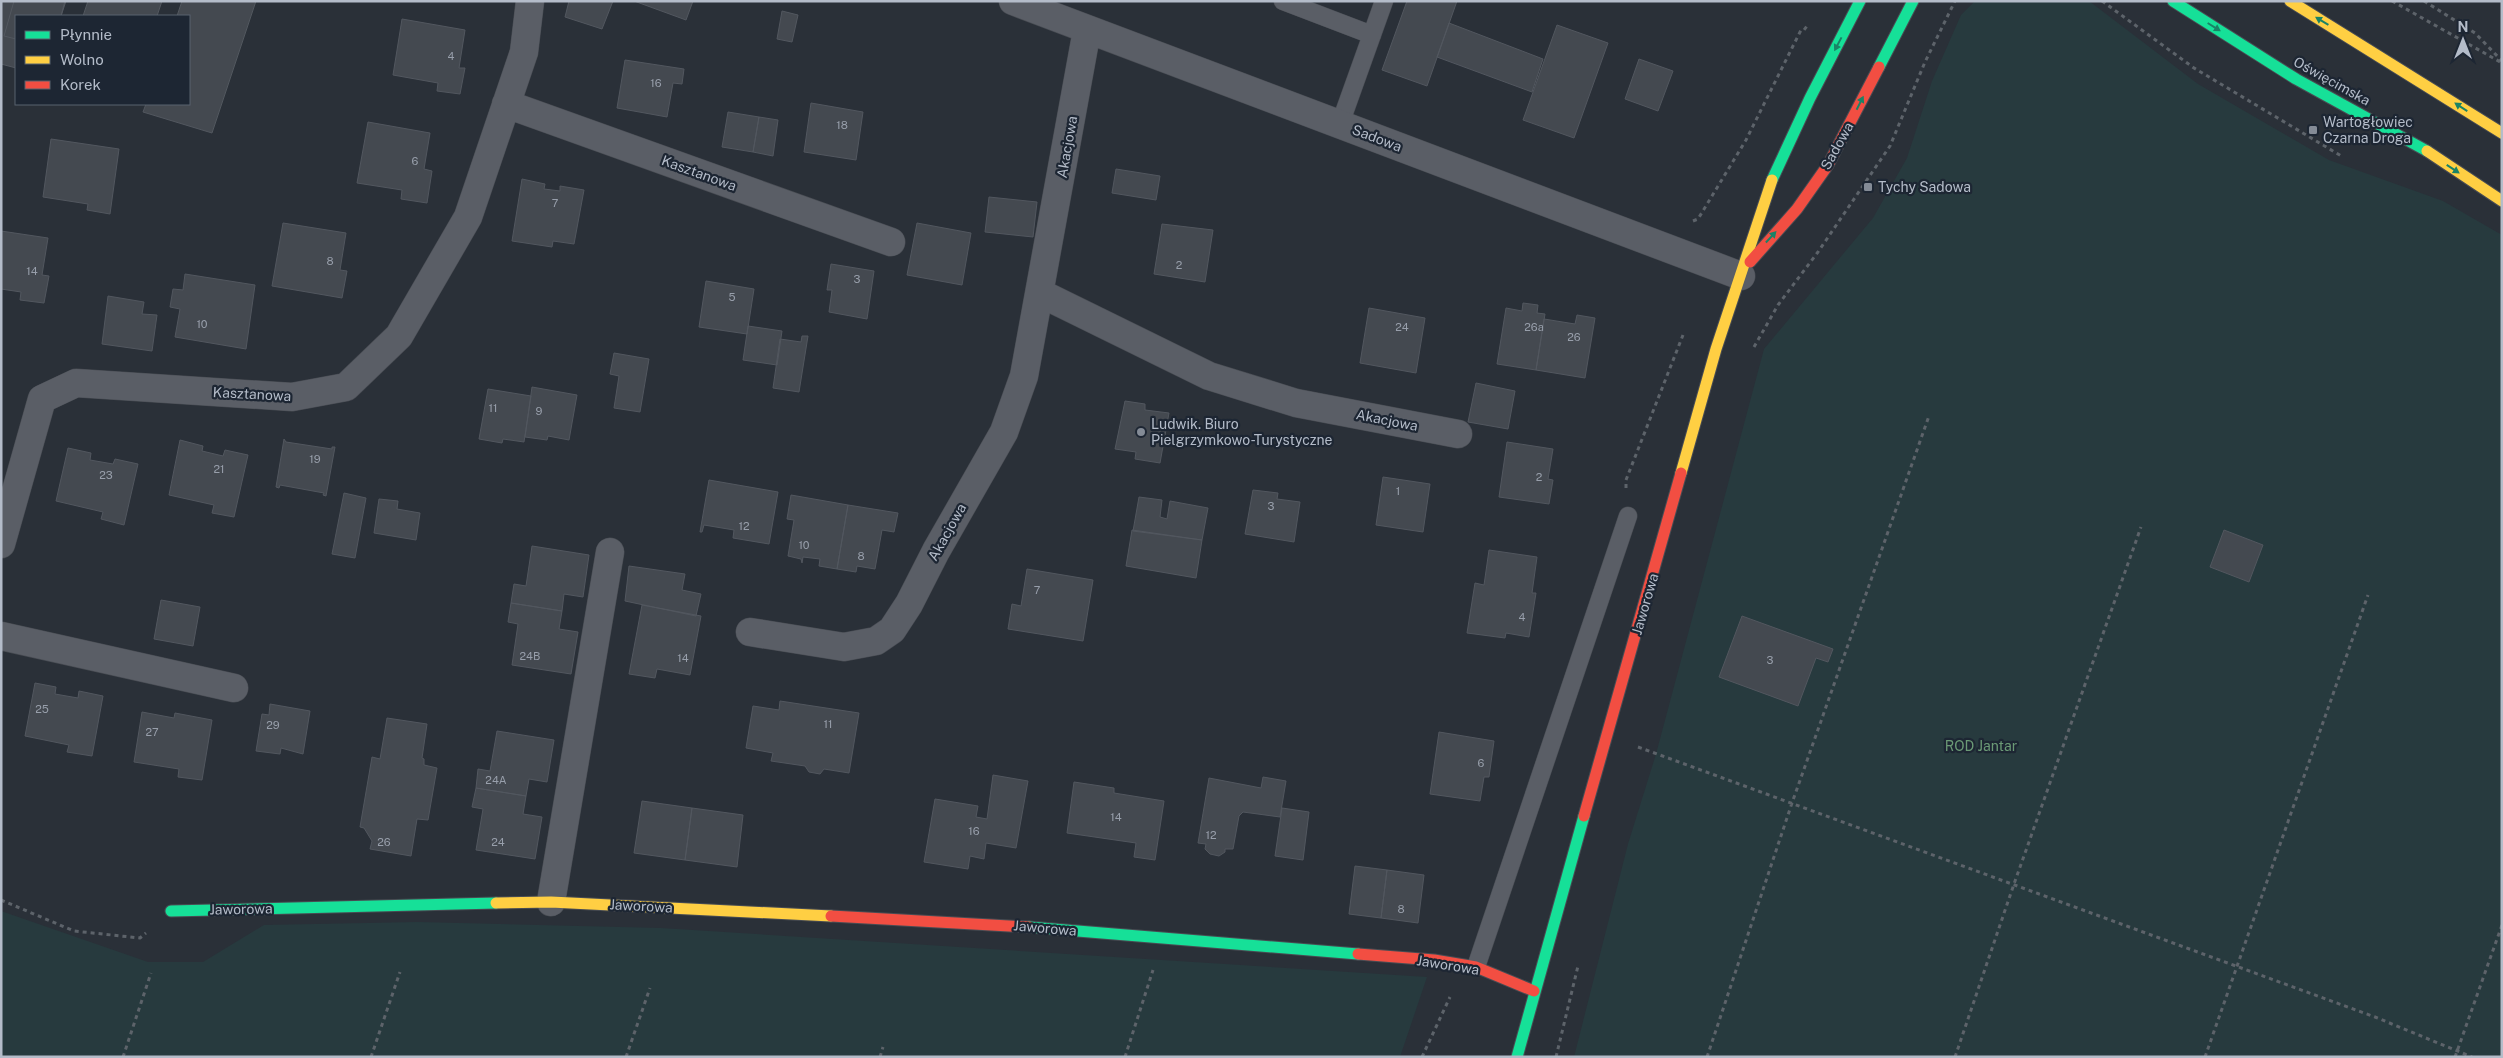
<svg xmlns="http://www.w3.org/2000/svg" width="2503" height="1058" font-family="'Public Sans',sans-serif">
<rect width="100%" height="100%" fill="#2a3038"/>
<!-- green -->
<path fill="#273a3e" d="M1975,1H2089L2198,84L2329,160L2443,201L2502,235V1057H1574L1628,844L1656,754L1764,349L1873,218L1907,158L1932,81L1961,15Z
M1,911L148,962H203L264,925L418,922L661,928L1427,977L1400,1057H1Z"/>
<!-- building -->
<path fill="#444950" stroke="#52575f" d="M1,1H66L61,16H16V68L1,64Z
M14,1H65L61,16H16V39L4,36Z
M88,1H162L157,16H83Z
M182,1H256L212,133L143,112L146,104H189V16H177Z
M569,1H613L602,29L565,17Z
M634,1H693L686,20Z
M1407,1H1457L1427,86L1382,70Z
M782,11L798,15L792,42L777,39Z
M402,19L465,30L459,68H465L460,94L437,91L438,83L393,75Z
M1449,23L1543,59L1532,92L1437,57Z
M1557,25L1608,43L1574,138L1523,120Z
M1639,59L1673,71L1658,111L1625,99Z
M625,60L684,69L682,84L673,83L667,117L617,108Z
M811,103L863,112L856,160L804,152Z
M728,112L759,117L753,152L722,147Z
M759,117L778,120L773,156L753,152Z
M368,122L430,133L424,169L432,171L427,203L401,199L402,190L357,183Z
M51,139L119,149L110,214L87,210L88,204L43,197Z
M1116,169L1160,176L1156,200L1112,193Z
M522,179L545,184L544,189L560,191V186L584,190L574,244L553,241L552,247L512,241Z
M989,197L1037,202L1033,237L985,232Z
M283,223L346,233L340,270L347,271L342,298L272,286Z
M917,223L971,233L962,285L907,275Z
M1162,224L1213,230L1205,282L1154,274Z
M1,231L48,238L42,275L49,276L44,303L20,300L21,292L1,289Z
M831,264L874,271L867,319L829,312L832,290H827Z
M185,274L255,285L246,349L175,337L180,309L170,307L173,289L183,290Z
M706,281L754,289L747,334L699,327Z
M108,296L144,302L142,314L157,315L152,351L102,344Z
M1523,303L1538,305L1537,313L1545,314L1536,370L1497,364L1506,308L1522,311Z
M1369,308L1425,318L1416,373L1360,363Z
M1577,315L1595,318L1585,378L1536,370L1544,319L1575,324Z
M748,326L782,331L777,365L743,360Z
M802,336H808L799,392L773,388L780,339L801,342Z
M614,353L649,359L640,412L614,408L619,376L610,374Z
M1476,383L1515,391L1508,429L1468,422Z
M532,387L577,395L569,440L548,436L547,440L525,437Z
M488,389L531,396L524,442L503,439L502,443L479,439Z
M1125,401L1145,404V410L1169,413L1160,463L1135,459L1136,452L1115,449Z
M284,439L286,442L332,449V447H335L326,496L323,495L324,493L280,485L279,488L276,487Z
M180,440L203,446L202,451L223,456L225,450L248,455L234,517L212,513L214,505L169,495Z
M1507,442L1553,449L1548,479L1553,480L1549,504L1499,497Z
M68,448L91,453L90,460L113,464L115,459L138,464L124,525L101,519L103,512L56,501Z
M1383,477L1430,484L1423,532L1376,525Z
M709,480L778,492L769,544L733,538L734,530L704,525L702,532H700Z
M1253,490L1278,493L1277,499L1300,502L1294,542L1245,534Z
M344,493L366,498L355,558L332,554Z
M791,495L848,505L837,569L819,566L820,559L803,557L802,563L801,559L788,556L794,520L787,519Z
M1139,497L1162,500L1160,517L1167,519L1170,501L1208,508L1202,540L1133,531Z
M379,499L398,501L397,509L420,513L416,540L374,533Z
M848,505L898,513L894,532L882,530L875,569L857,566L856,572L837,569Z
M1132,530L1202,540L1196,578L1126,566Z
M2224,530L2263,545L2249,582L2210,567Z
M532,546L589,555L583,597L564,594L562,611L511,603L514,584L526,586Z
M1489,550L1537,557L1532,593H1536L1529,637L1506,633L1505,638L1467,633L1475,583L1484,585Z
M629,566L685,574L682,590L701,594L696,616L625,601Z
M1027,569L1093,580L1083,641L1008,629L1012,604L1021,606Z
M161,600L200,607L193,646L154,639Z
M511,603L562,611L559,629L578,632L571,674L512,665L518,624L508,622Z
M642,605L701,616L690,675L657,669L655,678L629,674Z
M1742,616L1833,649L1828,662L1816,658L1798,706L1719,677Z
M35,683L56,687L55,694L78,698L79,691L103,696L92,756L67,752L69,745L25,736Z
M780,701L859,713L849,773L824,769L820,774L809,772L805,766L771,761L773,753L746,748L753,706L779,710Z
M270,704L310,711L303,754L281,748L280,754L256,751L262,714L269,715Z
M142,712L174,718L175,713L212,720L202,780L178,777L179,769L134,762Z
M387,718L427,724L422,758L424,759V765L437,768L428,820L417,819L411,856L370,849L372,841L364,828L360,827L372,757L380,759Z
M497,731L554,740L547,782L529,779L526,796L476,788L478,769L490,771Z
M1439,732L1494,741L1489,777H1484L1480,801L1430,794Z
M993,775L1028,781L1016,848L986,843L984,859L970,856L968,869L924,862L935,799L978,806L976,817L987,819Z
M1263,777L1286,781L1280,817L1243,812L1239,816L1233,849H1225V852L1219,856L1210,854L1205,849L1206,844L1198,843L1209,778L1261,788Z
M1074,782L1114,788V793L1164,801L1155,860L1134,857L1136,843L1067,833Z
M476,788L526,796L523,814L542,817L535,859L476,850L483,809L472,807Z
M642,801L692,808L685,860L634,853Z
M692,808L743,815L737,867L685,860Z
M1282,808L1309,812L1303,860L1275,856Z
M1355,866L1387,870L1381,918L1349,914Z
M1387,870L1424,875L1418,923L1381,918Z"/>
<g fill="none" stroke-linecap="round" stroke-linejoin="round">
<!-- lane casing -->
<g stroke="#484c53" stroke-width="19">
<path id="lane" d="M1283,1L1372,35
M1340,124L1384,1
M1476,967L1628,516"/>
</g>
<!-- street casing -->
<g stroke="#484c53" stroke-width="29">
<path id="street" d="M1013,1L1741,276
M506,104L891,242
M1040,293L1209,376L1296,403L1458,434
M1,544L42,399L76,383L292,397L346,387L399,336L468,217L524,52L530,1
M750,632L844,647L876,641L892,630L909,604L936,551L1004,432L1024,376L1087,30
M1,636L234,688
M551,902L610,552"/>
</g>
<!-- fast casing -->
<g stroke="#484c53" stroke-width="13">
<path id="fast" d="M2173,1L2296,79L2427,151
M1879,67L1913,1
M1772,180L1810,98L1860,1
M171,911L496,903
M1029,927L1358,954
M1517,1057L1584,816"/>
</g>
<!-- slow casing -->
<g stroke="#484c53" stroke-width="13">
<path id="slow" d="M2290,1L2502,133
M2427,151L2502,201
M1681,473L1716,349L1772,180
M496,903L551,902L831,916"/>
</g>
<!-- jam casing -->
<g stroke="#484c53" stroke-width="13">
<path id="jam" d="M1750,262L1797,209L1828,165L1879,67
M1584,816L1681,473
M831,916L1029,927
M1358,954L1434,960L1476,967L1534,991"/>
</g>
<!-- path -->
<path stroke="#5d636a" stroke-width="3" stroke-dasharray="4 4" stroke-linecap="butt" d="M2102,1L2194,68L2343,157
M2392,1L2502,63
M2424,1L2475,33L2502,61
M1693,221L1698,219L1746,140L1801,30H1804L1807,26
M1754,347L1778,305L1818,252L1890,146L1925,62L1955,1
M1626,488V480L1683,335
M1638,747L2375,1017L2472,1057
M1,900L74,931L140,938L146,933
M123,1057L151,973
M371,1057L400,972
M626,1057L650,988
M880,1057L883,1047
M1125,1057L1153,970
M1422,1057L1450,997
M1556,1057L1578,966
M1707,1057L1792,803L1929,416
M1955,1057L2014,884L2141,527
M2205,1057L2368,595
M2455,1057L2502,925"/>
<!-- lane -->
<use href="#lane" stroke="#5a5e66" stroke-width="18"/>
<!-- street -->
<use href="#street" stroke="#5a5e66" stroke-width="28"/>
<!-- fast -->
<use href="#fast" stroke="#16e098" stroke-width="11"/>
<!-- slow -->
<use href="#slow" stroke="#ffcf43" stroke-width="11"/>
<!-- jam -->
<use href="#jam" stroke="#f24e42" stroke-width="11"/>
</g>
<!-- one-way arrows -->
<defs><path id="oneway-solid" d="M-6-.8H1V-3.2L6.5 0L1 3.2V.8H-6Z" transform="scale(1.25)"/></defs>
<g fill="#1a8366">
<use href="#oneway-solid" transform="translate(2322 21) rotate(-149)"/>
<use href="#oneway-solid" transform="translate(2214 27) rotate(32)"/>
<use href="#oneway-solid" transform="translate(1838 44) rotate(118)"/>
<use href="#oneway-solid" transform="translate(1860 103) rotate(-63)"/>
<use href="#oneway-solid" transform="translate(2461 107) rotate(-147)"/>
<use href="#oneway-solid" transform="translate(2453 169) rotate(33)"/>
<use href="#oneway-solid" transform="translate(1771 237) rotate(-47)"/>
</g>
<!-- markers -->
<g fill="#848b96" stroke="#1d2633" stroke-width="2">
<rect x="2308" y="125" width="10" height="10" rx="2.5"/>
<rect x="1863" y="182" width="10" height="10" rx="2.5"/>
<circle cx="1141" cy="432" r="5"/>
</g>
<g text-anchor="middle" stroke-width="4.5" stroke-linejoin="round" paint-order="stroke">
<!-- number labels -->
<g font-size="11" fill="#989fab">
<text x="451" y="60">4</text>
<text x="656" y="87">16</text>
<text x="842" y="129">18</text>
<text x="415" y="165">6</text>
<text x="555" y="207">7</text>
<text x="330" y="265">8</text>
<text x="1179" y="269">2</text>
<text x="32" y="275">14</text>
<text x="857" y="283">3</text>
<text x="732" y="301">5</text>
<text x="202" y="328">10</text>
<text x="1402" y="331">24</text>
<text x="1534" y="331">26a</text>
<text x="1574" y="341">26</text>
<text x="493" y="412">11</text>
<text x="539" y="415">9</text>
<text x="315" y="463">19</text>
<text x="219" y="473">21</text>
<text x="106" y="479">23</text>
<text x="1539" y="481">2</text>
<text x="1398" y="495">1</text>
<text x="1271" y="510">3</text>
<text x="744" y="530">12</text>
<text x="804" y="549">10</text>
<text x="861" y="560">8</text>
<text x="1037" y="594">7</text>
<text x="1522" y="621">4</text>
<text x="530" y="660">24B</text>
<text x="683" y="662">14</text>
<text x="1770" y="664">3</text>
<text x="42" y="713">25</text>
<text x="828" y="728">11</text>
<text x="273" y="729">29</text>
<text x="152" y="736">27</text>
<text x="1481" y="767">6</text>
<text x="496" y="784">24A</text>
<text x="1116" y="821">14</text>
<text x="974" y="835">16</text>
<text x="1211" y="839">12</text>
<text x="384" y="846">26</text>
<text x="498" y="846">24</text>
<text x="1401" y="913">8</text>
</g>
<!-- street labels -->
<g font-size="14" fill="#b4bcc9" stroke="#1d2633">
<text transform="translate(2332 81) rotate(29)" y="5">Oświęcimska</text>
<text transform="translate(1377 138) rotate(21)" y="5">Sadowa</text>
<text transform="translate(1837 146) rotate(-61)" y="5">Sadowa</text>
<text transform="translate(1067 147) rotate(-80)" y="5">Akacjowa</text>
<text transform="translate(699 173) rotate(20)" y="5">Kasztanowa</text>
<text transform="translate(252 394) rotate(3)" y="5">Kasztanowa</text>
<text transform="translate(1387 420) rotate(11)" y="5">Akacjowa</text>
<text transform="translate(947 532) rotate(-61)" y="5">Akacjowa</text>
<text transform="translate(1645 604) rotate(-74)" y="5">Jaworowa</text>
<text transform="translate(641 906) rotate(3)" y="5">Jaworowa</text>
<text transform="translate(241 909) rotate(-1)" y="5">Jaworowa</text>
<text transform="translate(1045 928) rotate(5)" y="5">Jaworowa</text>
<text transform="translate(1448 965) rotate(9)" y="5">Jaworowa</text>
</g>
<!-- poi labels -->
<g font-size="14" fill="#b4bcc9" stroke="#1d2633" text-anchor="start">
<text x="2323" y="127">Wartogłowiec<tspan x="2323" dy="16">Czarna Droga</tspan></text>
<text x="1878" y="192">Tychy Sadowa</text>
<text x="1151" y="429">Ludwik. Biuro<tspan x="1151" dy="16">Pielgrzymkowo-Turystyczne</tspan></text>
</g>
<!-- park labels -->
<g font-size="14" fill="#6b9a76" stroke="#1d2633">
<text x="1981" y="751">ROD Jantar</text>
</g>
</g>
<!-- border -->
<rect width="2503" height="1058" fill="none" stroke="#b4bcc9" stroke-width="5"/>
<!-- legend -->
<rect x="15" y="15" width="175" height="90" fill="#1d2633" stroke="#59626f"/>
<rect x="25" y="31" width="25" height="8" fill="#16e098" stroke="#59626f"/>
<text x="60" y="40" font-size="15" fill="#b4bcc9">Płynnie</text>
<rect x="25" y="56" width="25" height="8" fill="#ffcf43" stroke="#59626f"/>
<text x="60" y="65" font-size="15" fill="#b4bcc9">Wolno</text>
<rect x="25" y="81" width="25" height="8" fill="#f24e42" stroke="#59626f"/>
<text x="60" y="90" font-size="15" fill="#b4bcc9">Korek</text>
<!-- north arrow -->
<g transform="translate(2463 40)" stroke="#1d2633" stroke-width="4" paint-order="stroke">
<path d="M0-4L9 19L0 12L-9 19Z" fill="#b4bcc9"/>
<text y="-8" font-size="14" font-weight="bold" text-anchor="middle" fill="#b4bcc9">N</text>
</g>
</svg>
